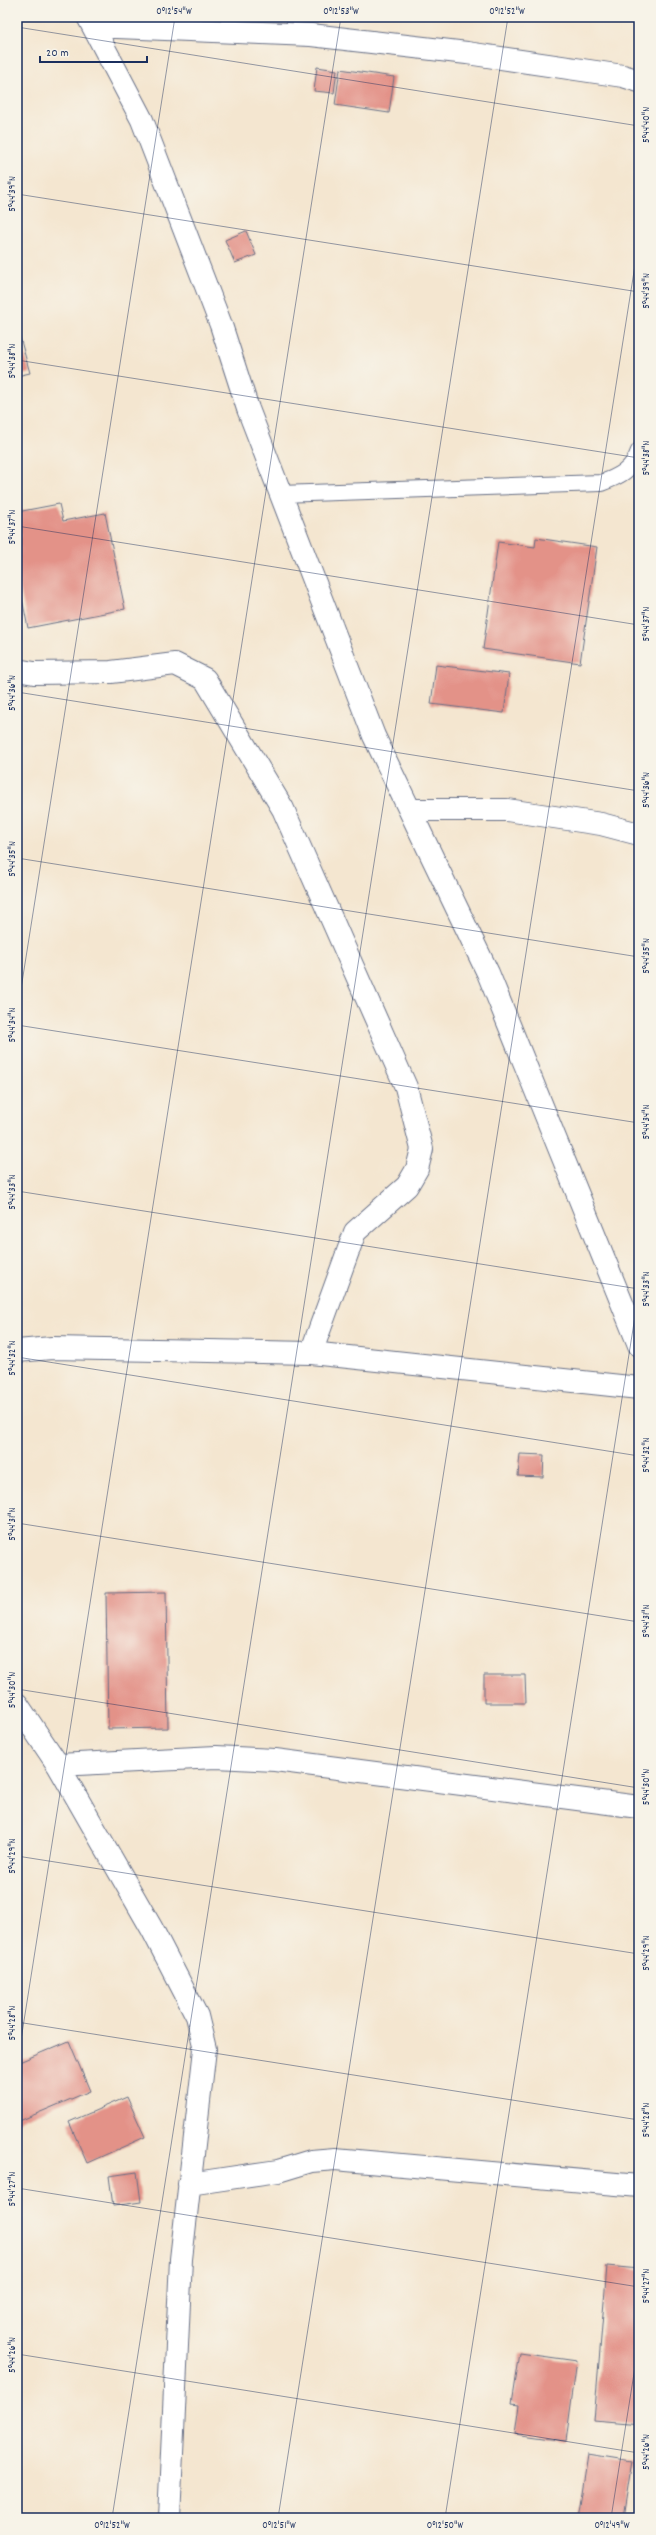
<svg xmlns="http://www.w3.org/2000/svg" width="656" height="2535" font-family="Dekko,sans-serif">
<rect width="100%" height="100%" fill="#f7f3e8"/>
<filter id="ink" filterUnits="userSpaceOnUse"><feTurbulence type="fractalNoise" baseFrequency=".025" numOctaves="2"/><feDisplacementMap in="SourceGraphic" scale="8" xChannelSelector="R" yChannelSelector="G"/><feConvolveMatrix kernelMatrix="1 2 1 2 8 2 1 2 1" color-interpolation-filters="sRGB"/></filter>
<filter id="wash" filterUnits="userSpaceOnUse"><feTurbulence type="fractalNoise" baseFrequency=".012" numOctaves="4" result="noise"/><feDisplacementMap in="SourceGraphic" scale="16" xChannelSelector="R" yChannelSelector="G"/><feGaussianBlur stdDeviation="0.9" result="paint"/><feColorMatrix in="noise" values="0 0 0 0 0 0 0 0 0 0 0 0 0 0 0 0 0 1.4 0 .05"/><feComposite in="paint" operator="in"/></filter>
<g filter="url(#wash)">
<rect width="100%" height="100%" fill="#f4e6d0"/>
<g id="blocks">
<!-- building -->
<path fill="#e39288" d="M317,67L337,70L334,93L314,91Z
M340,69L394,77L389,113L335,105Z
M246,231L256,255L235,263L225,240Z
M17,327L30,373L17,376Z
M59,504L63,521L105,513L125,609L28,628L17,574V538L21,537L17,512Z
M536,538L597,547L580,663L483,649L498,542L535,547Z
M436,665L509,674L504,713L431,704Z
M520,1454L544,1455L543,1477L518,1476Z
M166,1592L168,1728L108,1729L106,1593Z
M484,1675H525L526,1703H484Z
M69,2041L90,2091L17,2122V2063Z
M127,2097L145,2137L87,2163L69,2122Z
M137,2172L141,2202L113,2206L109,2176Z
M607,2266L639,2269V2425L594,2421Z
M520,2353L577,2361L566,2441L515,2434L519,2405L512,2404Z
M588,2454L632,2461L623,2518H578Z"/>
</g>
</g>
<g filter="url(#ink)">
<use href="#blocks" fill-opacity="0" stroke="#676f86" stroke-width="1"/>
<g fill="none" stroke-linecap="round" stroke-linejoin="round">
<!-- lane casing -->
<g stroke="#676f86" stroke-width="18">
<path id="lane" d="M280,494L601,483C618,477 633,470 639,451"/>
</g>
<!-- street casing -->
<g stroke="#676f86" stroke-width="24">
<path id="street" d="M88,17L142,120L221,325L248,409L374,736L488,973L639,1345
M93,26L311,35L467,53L623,76L639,81
M17,670L34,673L111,672L175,664L205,679L283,809L406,1087L422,1149L417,1169L407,1186L355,1232L311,1353
M411,810H507L601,824L639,834
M17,1351L52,1348L311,1353L639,1388
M17,1704L58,1765L152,1929L197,2016L205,2049L181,2259L169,2518
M58,1765L216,1757L275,1760L639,1807
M189,2184L278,2171L311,2161L335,2159L639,2186"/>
</g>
<!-- lane -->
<use href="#lane" stroke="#fff" stroke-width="16"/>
<!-- street -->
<use href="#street" stroke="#fff" stroke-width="22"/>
</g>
</g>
<!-- ticks -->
<path fill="none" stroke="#1b2f5e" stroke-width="1" stroke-opacity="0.45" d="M17,27L639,126M17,194L639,292M17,360L639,458M17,526L639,625M17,692L639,791M17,858L639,957M17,1014L175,17M17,1025L639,1123M17,1191L639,1289M17,1357L639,1456M17,1523L639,1622M17,1689L639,1788M17,1856L639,1954M17,2022L639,2120M17,2065L341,17M17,2188L639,2287M17,2354L639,2453M112,2518L508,17M278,2518L639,240M445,2518L639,1291M611,2518L639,2342"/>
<!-- margin -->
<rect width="656" height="2535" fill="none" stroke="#f7f3e8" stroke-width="44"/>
<!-- scale -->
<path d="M40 56v6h107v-6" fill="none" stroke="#1b2f5e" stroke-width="2"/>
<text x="46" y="56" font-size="12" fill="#1b2f5e" stroke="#f7f3e8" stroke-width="3" paint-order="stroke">20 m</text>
<rect x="22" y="22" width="612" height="2491" fill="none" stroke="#1b2f5e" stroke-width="1.5"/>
<g font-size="10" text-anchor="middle" fill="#1b2f5e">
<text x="174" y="14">0°12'54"W</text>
<text x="341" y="14">0°12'53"W</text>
<text x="507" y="14">0°12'52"W</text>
<text transform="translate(645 125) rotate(-90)" y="4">5°44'40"N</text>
<text transform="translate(11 194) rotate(-90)" y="4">5°44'39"N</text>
<text transform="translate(645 291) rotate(-90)" y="4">5°44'39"N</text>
<text transform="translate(11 361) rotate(-90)" y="4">5°44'38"N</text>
<text transform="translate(645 458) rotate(-90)" y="4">5°44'38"N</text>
<text transform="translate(11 527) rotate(-90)" y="4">5°44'37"N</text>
<text transform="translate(645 624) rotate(-90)" y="4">5°44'37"N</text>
<text transform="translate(11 693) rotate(-90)" y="4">5°44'36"N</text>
<text transform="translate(645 790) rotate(-90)" y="4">5°44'36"N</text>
<text transform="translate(11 859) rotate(-90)" y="4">5°44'35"N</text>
<text transform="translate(645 956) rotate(-90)" y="4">5°44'35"N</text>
<text transform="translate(11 1025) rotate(-90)" y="4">5°44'34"N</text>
<text transform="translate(645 1122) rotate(-90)" y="4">5°44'34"N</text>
<text transform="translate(11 1192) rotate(-90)" y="4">5°44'33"N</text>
<text transform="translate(645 1289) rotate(-90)" y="4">5°44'33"N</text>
<text transform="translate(11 1358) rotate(-90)" y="4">5°44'32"N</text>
<text transform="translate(645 1455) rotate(-90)" y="4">5°44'32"N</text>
<text transform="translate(11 1524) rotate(-90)" y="4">5°44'31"N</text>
<text transform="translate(645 1621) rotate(-90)" y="4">5°44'31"N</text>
<text transform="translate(11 1690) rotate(-90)" y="4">5°44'30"N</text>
<text transform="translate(645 1787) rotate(-90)" y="4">5°44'30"N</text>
<text transform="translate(11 1856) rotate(-90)" y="4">5°44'29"N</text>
<text transform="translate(645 1953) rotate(-90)" y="4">5°44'29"N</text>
<text transform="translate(11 2023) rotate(-90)" y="4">5°44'28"N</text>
<text transform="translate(645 2120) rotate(-90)" y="4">5°44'28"N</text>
<text transform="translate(11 2189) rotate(-90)" y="4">5°44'27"N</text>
<text transform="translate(645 2286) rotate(-90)" y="4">5°44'27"N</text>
<text transform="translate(11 2355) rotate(-90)" y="4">5°44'26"N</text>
<text transform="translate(645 2452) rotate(-90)" y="4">5°44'26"N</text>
<text x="112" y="2528">0°12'52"W</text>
<text x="279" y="2528">0°12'51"W</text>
<text x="445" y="2528">0°12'50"W</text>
<text x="612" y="2528">0°12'49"W</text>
</g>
</svg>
